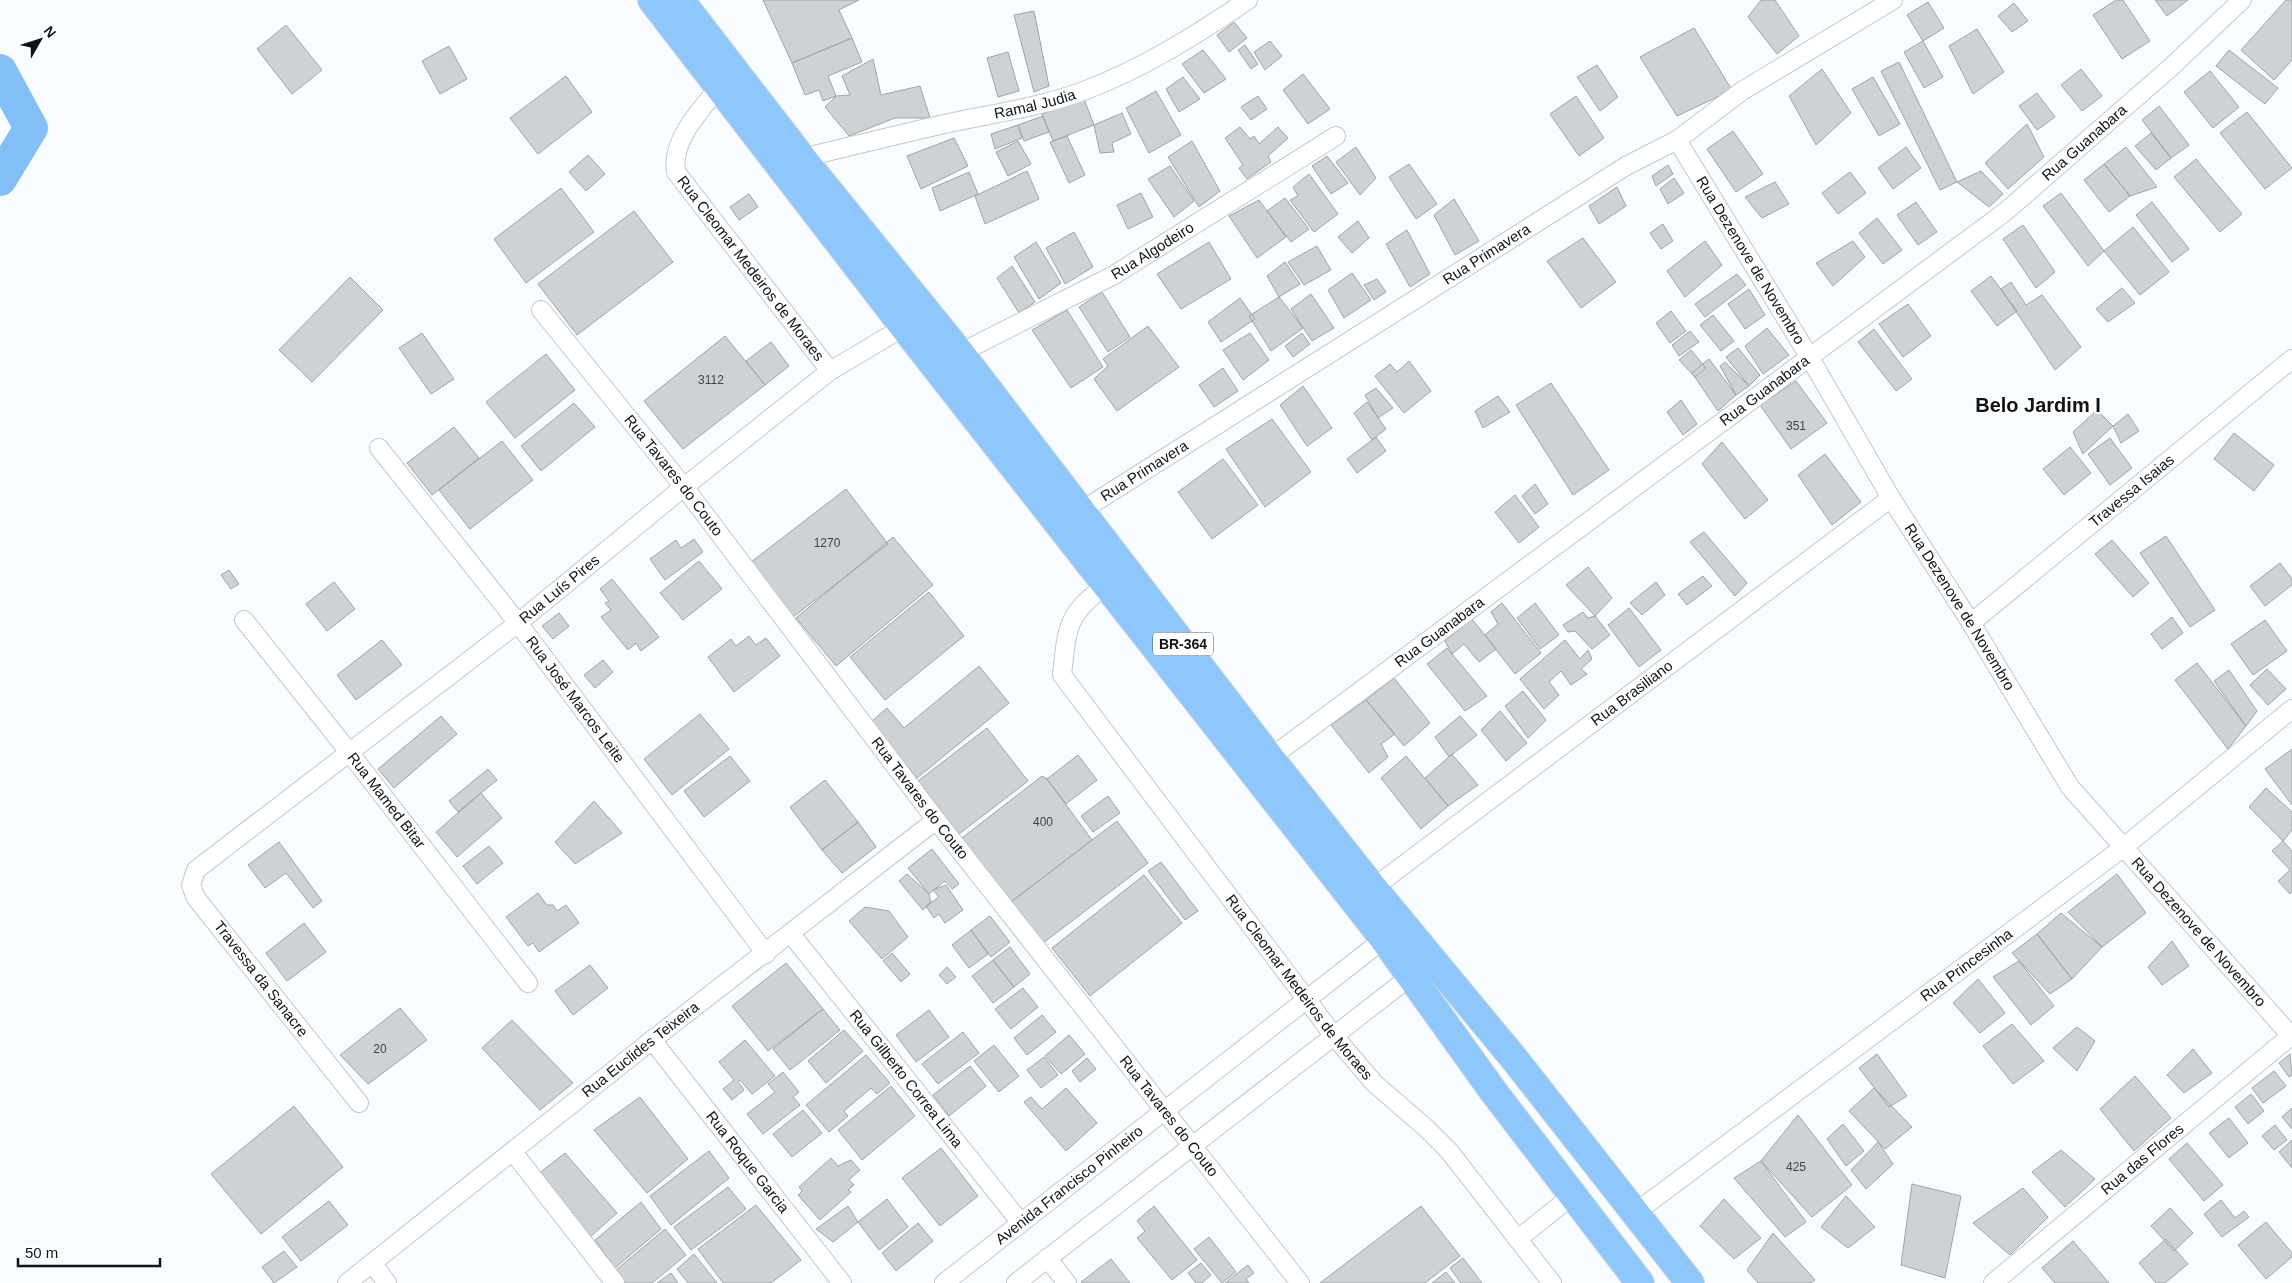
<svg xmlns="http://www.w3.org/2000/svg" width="2292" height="1283" font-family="Arial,sans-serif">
<rect width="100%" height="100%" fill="#f9fcff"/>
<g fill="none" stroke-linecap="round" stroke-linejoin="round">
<!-- river -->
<path stroke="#82bff7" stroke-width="34" d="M0,71L31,128L0,179"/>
</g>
<!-- building -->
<path fill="#cfd2d5" stroke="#a1a4a7" d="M763,0H859L839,10L852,38L792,63Z
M1761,0H1775L1799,36L1777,54L1748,17Z
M2116,0H2123L2150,41L2122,59L2093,15Z
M2155,0H2188L2167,16Z
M2286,0H2292V60L2274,80L2241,50Z
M1928,2L1944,28L1923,41L1907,15Z
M2014,3L2028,21L2012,32L1998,16Z
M1034,11L1049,86L1034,92L1014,15Z
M1234,22L1247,38L1229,52L1217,35Z
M286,25L322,70L292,94L257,49Z
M1694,28L1732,90L1677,116L1640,57Z
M1977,29L2004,72L1973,94L1949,46Z
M852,38L862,62L828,76L836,96L823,101L819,90L805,95L792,63Z
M1270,41L1282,56L1265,70L1254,52Z
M1923,41L1943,77L1924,88L1904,52Z
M1245,45L1258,64L1251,69L1238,50Z
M449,46L467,79L440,94L422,61Z
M1203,50L1226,79L1204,93L1182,64Z
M2229,50L2278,88L2265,104L2216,66Z
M1008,52L1019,91L998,97L987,58Z
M873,59L881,95L920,86L930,118H895L849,136L825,107L836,96L850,95L842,76Z
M1899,62L1957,182L1940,190L1881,71Z
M1597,65L1618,97L1600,111L1577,77Z
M1822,69L1851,113L1816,145L1789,96Z
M2081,69L2102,96L2082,111L2061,85Z
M2210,71L2239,107L2213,128L2184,92Z
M1303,74L1330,109L1308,124L1283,90Z
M566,76L592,112L538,154L510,118Z
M1183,77L1200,99L1179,112L1166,89Z
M1873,77L1900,124L1879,136L1852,89Z
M1156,91L1181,135L1149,153L1126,108Z
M2037,93L2055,117L2037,130L2019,106Z
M1258,96L1267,109L1251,120L1241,107Z
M1576,96L1604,138L1579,156L1550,114Z
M1084,99L1094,125L1053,141L1042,114Z
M2159,106L2189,145L2171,158L2142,120Z
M2247,112L2292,168L2265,189L2220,133Z
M1122,113L1131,134L1112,143L1114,152L1100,153L1094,125Z
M1043,116L1049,132L1024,141L1018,125Z
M2027,124L2044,157L2008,189L1985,163Z
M1018,125L1022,138L995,149L991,134Z
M1240,127L1250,139L1254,136L1259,144L1278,127L1288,138L1268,156L1271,162L1247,179L1239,168L1243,165L1225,138Z
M1733,131L1763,174L1736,192L1707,149Z
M2151,133L2171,158L2156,170L2135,146Z
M1067,136L1085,175L1069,183L1050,142Z
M954,138L968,166L921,189L907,156Z
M1018,141L1031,164L1008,176L996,152Z
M1192,141L1220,191L1199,207L1168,157Z
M1356,147L1376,178L1360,195L1336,162Z
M1906,147L1921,168L1893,189L1878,168Z
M2126,147L2157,187L2130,196L2104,164Z
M588,155L605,174L586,191L569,172Z
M1327,156L1348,183L1331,194L1312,166Z
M2196,159L2242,214L2220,232L2174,177Z
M1409,164L1437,204L1416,219L1389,177Z
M2104,164L2130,196L2109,212L2084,180Z
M1668,165L1673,174L1656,186L1652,176Z
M1170,166L1194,201L1174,217L1148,179Z
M1027,171L1039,199L985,224L975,196Z
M1981,171L2003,194L1989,207L1957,182Z
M969,172L978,194L940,211L932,188Z
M1850,172L1866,193L1838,214L1822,193Z
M1309,174L1338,214L1314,232L1290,200L1298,196L1293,187Z
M1674,178L1684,193L1668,204L1660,189Z
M1775,182L1789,204L1762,218L1745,197Z
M1617,187L1626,206L1599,224L1589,206Z
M561,188L594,232L526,283L494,239Z
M1141,193L1153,217L1128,229L1117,205Z
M2061,193L2104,251L2088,266L2043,206Z
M749,194L758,207L739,220L730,207Z
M1285,198L1309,229L1291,242L1267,211Z
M1454,199L1479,241L1455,255L1434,215Z
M1259,200L1286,237L1257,258L1229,216Z
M1916,202L1937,232L1918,245L1897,215Z
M2152,202L2189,249L2172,262L2136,215Z
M634,211L673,262L577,335L538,284Z
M1877,218L1902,250L1883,264L1859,233Z
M1358,221L1369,238L1352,253L1338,237Z
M1663,224L1673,241L1661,249L1650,233Z
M2023,225L2055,272L2036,288L2003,239Z
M2133,227L2169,272L2140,295L2104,251Z
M1407,230L1430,274L1410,287L1386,244Z
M1074,232L1093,267L1065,284L1046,248Z
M1583,238L1616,282L1581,308L1547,261Z
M1705,241L1722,265L1685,297L1667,271Z
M1853,241L1865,257L1833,286L1816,263Z
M1036,242L1061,283L1039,299L1014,257Z
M1209,242L1231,279L1181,309L1157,274Z
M1317,246L1331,270L1304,285L1288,262Z
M1285,262L1300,284L1279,297L1267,276Z
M1012,266L1035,302L1019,313L997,278Z
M1352,273L1371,300L1344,318L1328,290Z
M1737,274L1746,285L1705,317L1695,304Z
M1991,276L2017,311L1997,326L1971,291Z
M350,277L383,310L312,382L279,350Z
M1377,279L1386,292L1374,300L1364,285Z
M2011,282L2026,305L2042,295L2081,347L2055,370L2001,289Z
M2122,288L2135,303L2108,322L2096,309Z
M1749,289L1765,315L1745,329L1728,304Z
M1102,292L1130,337L1108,352L1079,307Z
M1311,294L1334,328L1312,341L1291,309Z
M1279,297L1303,328L1271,351L1249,316Z
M1240,298L1255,319L1221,342L1208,322Z
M1908,304L1931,336L1903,357L1879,324Z
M1067,310L1103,367L1071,388L1032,330Z
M1671,311L1686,331L1670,343L1656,323Z
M1713,315L1734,341L1721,351L1700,325Z
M1148,326L1179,367L1117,411L1094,379L1108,366L1103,359Z
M1767,328L1789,355L1763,374L1745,346Z
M1874,329L1912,379L1896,391L1858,342Z
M1690,331L1699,342L1679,356L1672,345Z
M422,333L454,379L431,394L399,348Z
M1250,333L1269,360L1243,380L1223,350Z
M1302,333L1310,344L1293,357L1285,346Z
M725,336L765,385L683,449L644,401Z
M771,342L789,366L765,385L746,361Z
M1738,348L1760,375L1749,386L1726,357Z
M1691,350L1706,368L1695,377L1679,360Z
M546,354L575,390L515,438L486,402Z
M1709,359L1736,395L1718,411L1692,373Z
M1409,361L1431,391L1404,413L1375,376L1390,364L1397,372Z
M1725,362L1749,386L1736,395L1720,366Z
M1223,368L1238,391L1214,407L1199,385Z
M1796,381L1827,423L1791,449L1760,405Z
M1551,383L1609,470L1573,495L1516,405Z
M1303,386L1332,428L1307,446L1280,405Z
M1376,388L1393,408L1378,418L1365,395Z
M1498,396L1510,412L1483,428L1475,411Z
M1681,400L1697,424L1683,435L1667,412Z
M1367,402L1386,429L1372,440L1354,413Z
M574,403L595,427L541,471L521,446Z
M2097,410L2113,426L2083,454L2073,432Z
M2128,414L2139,431L2121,443L2113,426Z
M1272,419L1311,472L1265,507L1226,449Z
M454,427L479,458L432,495L407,463Z
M2234,433L2274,465L2254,491L2214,459Z
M1376,437L1386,451L1357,473L1347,459Z
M2110,438L2132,468L2110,485L2088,454Z
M502,441L533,480L470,529L439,490Z
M1722,442L1768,500L1745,519L1702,464Z
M2070,447L2091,473L2064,495L2043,469Z
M1825,454L1861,502L1832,525L1798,475Z
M1223,459L1258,505L1212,539L1178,492Z
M1535,484L1548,504L1535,514L1522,496Z
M846,489L888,544L793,617L751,562Z
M1515,495L1539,527L1519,543L1495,512Z
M1704,532L1747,583L1735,596L1690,542Z
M2166,536L2215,610L2190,627L2140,553Z
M893,537L933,585L836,666L796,618Z
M694,539L703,552L665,580L650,559L676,540L681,548Z
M2112,540L2149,583L2133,597L2095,554Z
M699,561L722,589L683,620L660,593Z
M2280,563L2292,579V585L2265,606L2250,586Z
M1588,567L1612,598L1595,616L1566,585Z
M229,570L239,584L231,589L221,575Z
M1703,576L1712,586L1687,605L1678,594Z
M612,579L659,637L641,651L636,643L628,650L601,617L611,610L605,603L609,601L600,589Z
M334,582L355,609L327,631L306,604Z
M1656,582L1665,595L1642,615L1630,603Z
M929,592L964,636L885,700L850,657Z
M1502,603L1541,653L1515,674L1485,635L1498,624L1491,612Z
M1535,603L1559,635L1540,649L1517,618Z
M1629,608L1661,650L1639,667L1608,625Z
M1583,612L1588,618L1595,616L1610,635L1592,649L1575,631L1568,632L1563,625Z
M559,613L569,626L553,639L542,626Z
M2172,617L2183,633L2162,649L2151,634Z
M1472,619L1496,649L1479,662L1464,644L1452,654L1445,641Z
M2265,620L2287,651L2253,675L2231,644Z
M749,636L756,645L766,638L780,656L734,692L708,657L731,639L736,646Z
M382,640L402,665L356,700L337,675Z
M1565,640L1580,659L1588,650L1592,659L1581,669L1587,674L1571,685L1561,671L1549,682L1559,695L1544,709L1520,679Z
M1447,648L1487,696L1465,711L1427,664Z
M603,660L613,672L595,688L584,675Z
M2197,663L2246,726L2228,749L2175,680Z
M979,666L1009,703L917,778L871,722L887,708L904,728Z
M2267,669L2286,689L2268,705L2250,685Z
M2229,670L2257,711L2246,726L2214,681Z
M1394,678L1430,723L1404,746L1366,700Z
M1523,691L1546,720L1528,738L1505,706Z
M1366,700L1395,734L1381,744L1388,757L1369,773L1331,725Z
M1500,711L1527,743L1506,761L1481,730Z
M700,714L729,749L672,795L644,759Z
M441,716L457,734L394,788L378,769Z
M1460,716L1477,735L1449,757L1435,737Z
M987,728L1028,781L959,834L918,781Z
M2292,749V805L2265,769Z
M1452,754L1478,785L1448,806L1425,778Z
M1078,755L1097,780L1066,804L1047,779Z
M730,756L750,781L704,817L684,791Z
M1406,756L1448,806L1421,829L1381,778Z
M488,769L497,780L458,812L449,801Z
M1042,776L1047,779L1092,840L1011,902L962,838Z
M825,780L858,822L822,850L790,807Z
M2266,788L2292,812V830L2283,841L2249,807Z
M481,793L502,818L457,857L436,832Z
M1108,796L1120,813L1093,832L1081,816Z
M594,801L622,833L575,864L555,842Z
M1117,821L1148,863L1043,943L1011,902Z
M858,822L876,847L842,873L822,850Z
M2283,841L2292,851V891L2290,894L2278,881L2290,870L2272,851Z
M279,842L322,901L313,908L286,873L265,888L248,865Z
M489,846L503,863L477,884L463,866Z
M932,849L959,884L952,889L945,881L929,894L908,868Z
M1161,862L1198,911L1185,920L1148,871Z
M907,874L929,894L931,903L923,910L899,881Z
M2117,874L2146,913L2102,947L2068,912Z
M1144,875L1182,923L1090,996L1052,948Z
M946,885L963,910L945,923L939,914L934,918L926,906L939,897L933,890Z
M538,893L547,905H553L557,911L566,905L579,923L539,952L533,943L528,946L506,917Z
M865,907L889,911L908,937L882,959L849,921Z
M2061,913L2102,947L2072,979L2037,934Z
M990,916L1010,942L991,957L971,930Z
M304,923L326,952L287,981L266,953Z
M971,930L988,954L969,968L952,945Z
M2037,934L2072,979L2050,994L2012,953Z
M2172,941L2189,966L2162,985L2148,967Z
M1010,947L1030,974L1014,987L993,960Z
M892,953L910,974L901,982L883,961Z
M993,960L1014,987L993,1003L972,976Z
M2019,961L2054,1006L2031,1025L1993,977Z
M786,963L823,1009L768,1051L732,1006Z
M590,965L608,988L573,1015L555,991Z
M947,967L956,977L947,984L939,975Z
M1978,979L2005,1013L1980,1033L1953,1003Z
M1023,988L1038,1007L1011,1029L995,1009Z
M400,1008L427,1040L368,1084L340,1055Z
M823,1009L840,1030L790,1070L773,1049Z
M929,1010L949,1037L916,1062L896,1035Z
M1042,1015L1056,1032L1027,1055L1014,1038Z
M512,1020L573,1083L540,1110L482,1048Z
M2012,1024L2044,1061L2013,1084L1983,1046Z
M2077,1027L2095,1041L2077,1071L2053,1048Z
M844,1030L863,1051L826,1083L808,1061Z
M963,1032L979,1053L938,1084L922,1064Z
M1069,1035L1085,1054L1061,1074L1045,1056Z
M745,1040L775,1076L752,1094L740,1080L738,1082L744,1090L732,1100L723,1089L734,1080L719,1062Z
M994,1045L1019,1076L999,1092L974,1061Z
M2193,1049L2212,1073L2184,1093L2167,1075Z
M1877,1054L1907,1096L1889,1107L1859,1068Z
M2290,1054L2292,1075L2289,1077L2279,1063Z
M866,1055L890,1083L877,1094L871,1088L844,1111L848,1116L829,1132L806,1105Z
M1044,1057L1058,1075L1041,1088L1027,1070Z
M1087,1058L1096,1069L1080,1082L1072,1071Z
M970,1066L986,1086L949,1116L933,1095Z
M2274,1071L2286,1086L2263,1103L2252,1088Z
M783,1072L799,1092L793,1097L800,1105L763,1134L747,1114L775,1092L768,1084Z
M2135,1076L2171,1118L2134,1151L2100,1109Z
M891,1086L915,1116L862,1160L838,1130Z
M1066,1088L1097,1123L1066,1151L1024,1102L1031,1097L1042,1109Z
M1874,1088L1912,1127L1885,1149L1849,1111Z
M2251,1094L2264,1111L2248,1124L2235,1107Z
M640,1097L688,1159L647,1193L594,1130Z
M294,1106L343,1167L261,1234L211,1174Z
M2292,1108V1129L2282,1117Z
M803,1110L822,1133L792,1157L773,1134Z
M1798,1115L1852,1185L1812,1217L1761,1161Z
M2229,1118L2248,1143L2229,1158L2209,1133Z
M1843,1124L1864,1151L1846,1166L1827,1139Z
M2275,1125L2287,1140L2274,1150L2262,1136Z
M2292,1140V1168L2279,1152Z
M1878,1142L1893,1164L1866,1189L1851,1170Z
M2187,1143L2223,1185L2204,1201L2169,1159Z
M941,1148L978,1196L940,1226L902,1178Z
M2061,1150L2095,1179L2065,1207L2032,1172Z
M709,1151L729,1178L671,1225L650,1196Z
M565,1153L617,1213L590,1237L538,1174Z
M831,1158L838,1166L851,1160L860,1170L849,1180L854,1185L848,1190L851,1192L820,1220L798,1195L802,1191L799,1187Z
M1761,1161L1806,1222L1785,1237L1734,1178Z
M1912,1184L1961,1196L1945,1278L1901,1265Z
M728,1187L746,1209L691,1250L674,1227Z
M2023,1188L2048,1217L2010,1255L1973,1223Z
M1846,1196L1875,1227L1848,1248L1821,1227Z
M887,1199L908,1227L879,1250L858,1222Z
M1724,1199L1761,1238L1734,1259L1700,1226Z
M2221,1200L2235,1218L2244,1211L2249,1217L2222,1237L2204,1214Z
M329,1201L348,1225L301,1261L282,1237Z
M641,1202L661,1229L615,1268L595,1240Z
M756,1205L801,1260L771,1283H723L698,1249Z
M848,1206L858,1222L833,1242L816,1229Z
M1154,1206L1197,1260L1172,1280L1137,1238L1145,1231L1137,1221Z
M1421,1206L1460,1256L1425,1283H1320Z
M2170,1208L2193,1233L2174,1251L2151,1226Z
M2266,1222L2292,1253V1257L2266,1279L2238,1245Z
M918,1223L933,1241L896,1271L882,1253Z
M665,1229L686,1255L652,1283H625L616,1270Z
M1773,1233L1815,1280L1811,1283H1758L1747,1270Z
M1209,1237L1236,1272L1222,1283L1194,1249Z
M2166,1239L2188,1264L2165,1283H2156L2139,1263Z
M2073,1241L2109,1283H2055L2042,1268Z
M284,1251L297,1267L274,1283L262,1267Z
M694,1254L717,1283H688L677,1269Z
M1463,1258L1482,1283H1461L1450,1268Z
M1111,1259L1130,1283H1082L1081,1282Z
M1201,1263L1211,1275L1202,1283H1196L1188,1273Z
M1248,1265L1254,1273L1246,1279L1249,1283H1225Z
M1446,1272L1455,1283H1432Z
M671,1273L678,1283H657Z"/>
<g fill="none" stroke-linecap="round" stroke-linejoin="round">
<!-- street casing -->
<g stroke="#c4c7ca" stroke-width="20">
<g id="street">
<path id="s1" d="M719,87C700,111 671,140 676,172L830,371"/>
<path id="s2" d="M1677,140L1810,358L1891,498L1971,623L2070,787L2292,1037"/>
<path id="s3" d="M802,158C851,146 900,134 949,123C995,113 1042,107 1086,90C1144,68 1196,35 1248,0"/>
<path id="s4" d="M541,310L684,487L936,820L1300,1283"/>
<path id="s5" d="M960,353L1114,275L1336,136"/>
<path id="s6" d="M379,448L518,623L766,954"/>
<path id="s7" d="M1081,511L1626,166L1677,140L1742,91L1893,0"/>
<path id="s8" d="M1107,585C1066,613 1067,629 1062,675L1334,1036L1374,1083L1426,1128L1449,1151L1552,1283"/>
<path id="s9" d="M244,620L349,752L528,983"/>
<path id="s10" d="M1971,623L2292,359"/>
<path id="s11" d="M1270,758L2005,212L2170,68L2242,0"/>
<path id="s12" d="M1373,888L1891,498"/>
<path id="s13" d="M791,934L1021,1223"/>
<path id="s14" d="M652,1040L842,1283"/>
<path id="s15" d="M359,1103L196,898L191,885L196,870L518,623L684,487L830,371L904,327"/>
<path d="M513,1152L615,1283"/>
<path id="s16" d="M1635,1213L2124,847L2292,709"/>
<path d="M1518,1239L1573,1195"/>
<path d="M1047,1258L1067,1283"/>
<path d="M372,1263L387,1283"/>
<path id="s17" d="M347,1283L652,1040L936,820"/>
<path id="s18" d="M944,1283L1384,939"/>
<path d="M1016,1283L1411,976"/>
<path id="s19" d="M1993,1283L2292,1035"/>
</g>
</g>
<!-- highway casing -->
<g stroke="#d9d9d9" stroke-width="30">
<path id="highway" d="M652,0L904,327L1384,939L1493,1091L1640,1283
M680,0L802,158L960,353L1270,758L1373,888L1516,1061L1690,1283"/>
</g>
<!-- street -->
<use href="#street" stroke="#fff" stroke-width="18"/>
<!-- highway -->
<use href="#highway" stroke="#8ec7fb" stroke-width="28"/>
</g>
<g text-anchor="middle" stroke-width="4" stroke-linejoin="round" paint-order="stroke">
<!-- number labels -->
<g font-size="12" fill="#414344">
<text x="711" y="384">3112</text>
<text x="1796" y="430">351</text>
<text x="827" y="547">1270</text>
<text x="1043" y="826">400</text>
<text x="380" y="1053">20</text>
<text x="1796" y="1171">425</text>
</g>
<!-- shield labels -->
<rect fill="#fff" stroke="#595a5a" stroke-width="1" x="1153" y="632.5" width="60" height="23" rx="4"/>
<g font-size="14" font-weight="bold" fill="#121314">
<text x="1183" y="649">BR-364</text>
</g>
<!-- street labels -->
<g font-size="15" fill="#121314" stroke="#fff">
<text dy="5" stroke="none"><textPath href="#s3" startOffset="239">Ramal Judia</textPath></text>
<text dy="5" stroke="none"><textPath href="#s11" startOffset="1021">Rua Guanabara</textPath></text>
<text dy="5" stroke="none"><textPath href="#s5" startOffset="218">Rua Algodeiro</textPath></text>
<text dy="5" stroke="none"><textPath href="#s7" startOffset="480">Rua Primavera</textPath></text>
<text dy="5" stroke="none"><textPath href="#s2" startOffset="141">Rua Dezenove de Novembro</textPath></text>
<text dy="5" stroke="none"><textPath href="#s1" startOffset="220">Rua Cleomar Medeiros de Moraes</textPath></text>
<text dy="5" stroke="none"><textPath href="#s11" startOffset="616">Rua Guanabara</textPath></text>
<text dy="5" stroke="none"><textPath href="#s7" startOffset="75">Rua Primavera</textPath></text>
<text dy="5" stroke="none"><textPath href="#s4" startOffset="212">Rua Tavares do Couto</textPath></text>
<text dy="5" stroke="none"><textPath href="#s10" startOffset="208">Travessa Isaias</textPath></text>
<text dy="5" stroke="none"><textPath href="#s15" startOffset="751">Rua Luís Pires</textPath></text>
<text dy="5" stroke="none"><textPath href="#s2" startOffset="546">Rua Dezenove de Novembro</textPath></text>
<text dy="5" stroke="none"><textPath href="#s11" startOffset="211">Rua Guanabara</textPath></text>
<text dy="5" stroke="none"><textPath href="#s12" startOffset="324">Rua Brasiliano</textPath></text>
<text dy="5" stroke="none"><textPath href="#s6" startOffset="319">Rua José Marcos Leite</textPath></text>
<text dy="5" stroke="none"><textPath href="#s4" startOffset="618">Rua Tavares do Couto</textPath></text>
<text dy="5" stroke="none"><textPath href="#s9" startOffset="230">Rua Mamed Bitar</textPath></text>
<text dy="5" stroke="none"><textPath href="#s2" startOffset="951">Rua Dezenove de Novembro</textPath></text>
<text dy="5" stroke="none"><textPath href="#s16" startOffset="414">Rua Princesinha</textPath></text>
<text transform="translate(261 979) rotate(52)" y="5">Travessa da Sanacre</text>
<text dy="5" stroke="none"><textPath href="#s8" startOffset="498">Rua Cleomar Medeiros de Moraes</textPath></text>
<text dy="5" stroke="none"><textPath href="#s17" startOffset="375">Rua Euclides Teixeira</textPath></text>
<text dy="5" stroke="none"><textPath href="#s13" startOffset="185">Rua Gilberto Correa Lima</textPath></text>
<text dy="5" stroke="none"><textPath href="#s4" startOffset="1022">Rua Tavares do Couto</textPath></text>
<text dy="5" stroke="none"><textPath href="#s19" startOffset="194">Rua das Flores</textPath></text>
<text dy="5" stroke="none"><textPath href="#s14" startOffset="155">Rua Roque Garcia</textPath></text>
<text dy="5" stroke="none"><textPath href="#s18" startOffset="159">Avenida Francisco Pinheiro</textPath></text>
</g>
<!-- district labels -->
<g font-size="20" font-weight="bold" fill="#121314" stroke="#fff">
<text x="2038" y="412">Belo Jardim I</text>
</g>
</g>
<!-- north arrow -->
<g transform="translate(40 40) rotate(51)" stroke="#ffffff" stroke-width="4" paint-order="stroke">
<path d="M0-4L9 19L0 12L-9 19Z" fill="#121314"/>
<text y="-8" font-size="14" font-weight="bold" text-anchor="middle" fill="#121314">N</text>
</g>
<!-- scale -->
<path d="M18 1258v8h142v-8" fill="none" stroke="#121314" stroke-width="2.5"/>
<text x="25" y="1258" font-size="15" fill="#121314" stroke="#ffffff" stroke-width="4" paint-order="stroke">50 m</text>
</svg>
